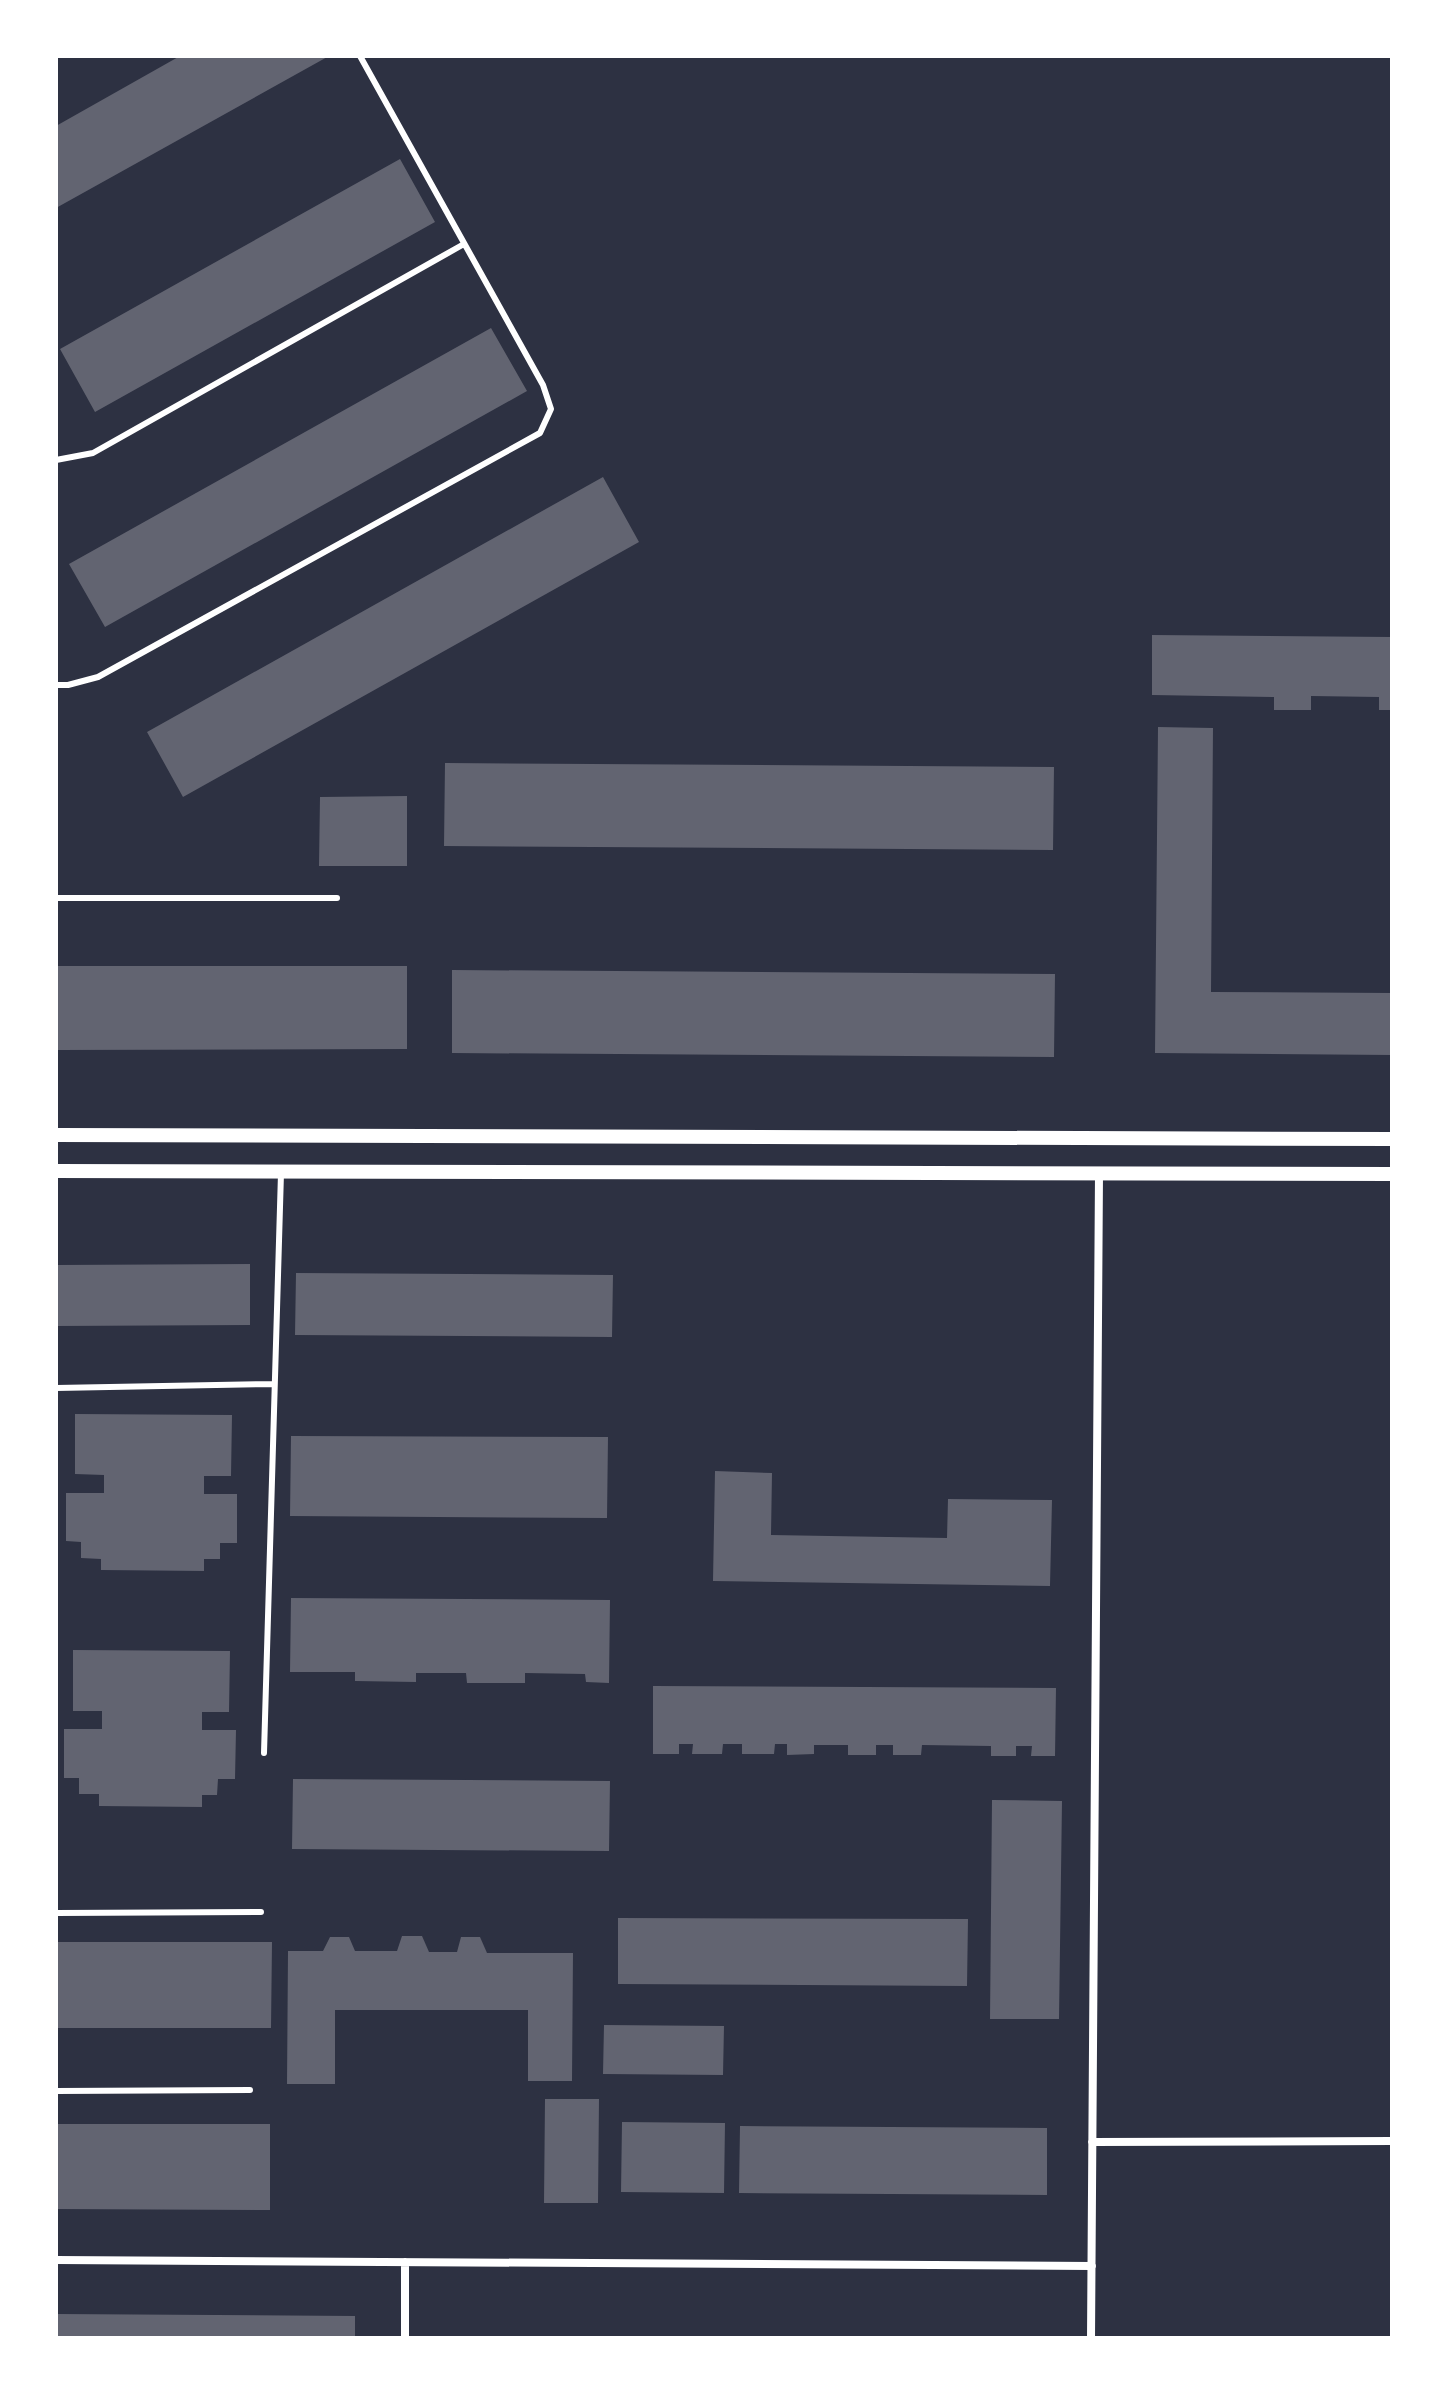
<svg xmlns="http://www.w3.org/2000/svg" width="1448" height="2394" font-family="Poppins,sans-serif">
<rect width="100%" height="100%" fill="#2d3142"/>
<!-- building -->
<path fill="#626471" d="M180,56H329L56,208V126Z
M400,159L435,222L95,412L60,349Z
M491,328L527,391L105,627L69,564Z
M603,477L639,542L183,797L147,732Z
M1152,635L1392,637V710H1379V697L1311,696V710H1274V697L1152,695Z
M1158,727L1213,728L1211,992L1392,993V1055L1155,1053Z
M445,763L1054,767L1053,850L444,846Z
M407,796V866H319L320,797Z
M56,966H407V1049L56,1050Z
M452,970L1055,974L1054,1057L452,1053Z
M250,1264V1325L56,1326V1265Z
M296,1273L613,1275L612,1337L295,1335Z
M75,1414L232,1415L231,1476H204V1494H237V1543H220V1559H204V1571L101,1570V1559L81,1558V1542L66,1541V1493H104V1475L75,1474Z
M291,1436L608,1437L607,1518L290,1516Z
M715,1471L772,1473L771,1535L947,1538L948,1499L1052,1500L1050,1586L713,1581Z
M291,1598L610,1600L609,1683L586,1682L585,1674L525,1673V1683H467L466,1673H416V1682L355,1681V1672H290Z
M73,1650L230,1651L229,1712H202V1730H236L235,1779H218L217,1795H202V1807L99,1806V1794H79V1778H64V1729H102V1711H73Z
M653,1686L1056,1688L1055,1756H1031L1032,1746H1016V1756H991V1746L922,1745L921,1755H893V1745H876V1755H848V1745H814V1754L787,1755V1744H775L774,1754H742V1744H723L722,1754H692L693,1744H679V1754H653Z
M293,1779L610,1781L609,1851L292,1849Z
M992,1800L1062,1801L1059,2019H990Z
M618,1918L968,1919L967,1986L618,1984Z
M402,1936H422L429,1952H457L461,1937H480L487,1953H573L572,2081H528V2010H335V2084H287L288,1951H323L330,1937H349L355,1951H397Z
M56,1942H272L271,2028H56Z
M604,2025L724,2026L723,2075L603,2074Z
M545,2099H599L598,2203H544Z
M622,2122L725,2123L724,2193L621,2192Z
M56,2124H270V2210L56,2209Z
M740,2126L1047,2128V2195L739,2193Z
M56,2314L355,2316V2338H56Z"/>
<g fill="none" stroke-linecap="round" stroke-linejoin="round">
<!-- service -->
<path stroke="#fff" stroke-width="6" d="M56,460L93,453L464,244
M56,685H68L98,677L540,433L551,409L543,385L360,56
M56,898H337
M56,1388L274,1384
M264,1753L281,1173
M56,1913L261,1912
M56,2091L250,2090"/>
<!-- minor -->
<path stroke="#fff" stroke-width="8" d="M1092,2142L1392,2141
M56,2260L1092,2266
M405,2262V2338
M1091,2338L1099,1174"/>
<!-- tertiary -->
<path stroke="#fff" stroke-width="14" d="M56,1135L1392,1139
M56,1171L1392,1174"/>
</g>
<!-- border -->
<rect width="1448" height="2394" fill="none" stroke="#ffffff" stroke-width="116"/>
</svg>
